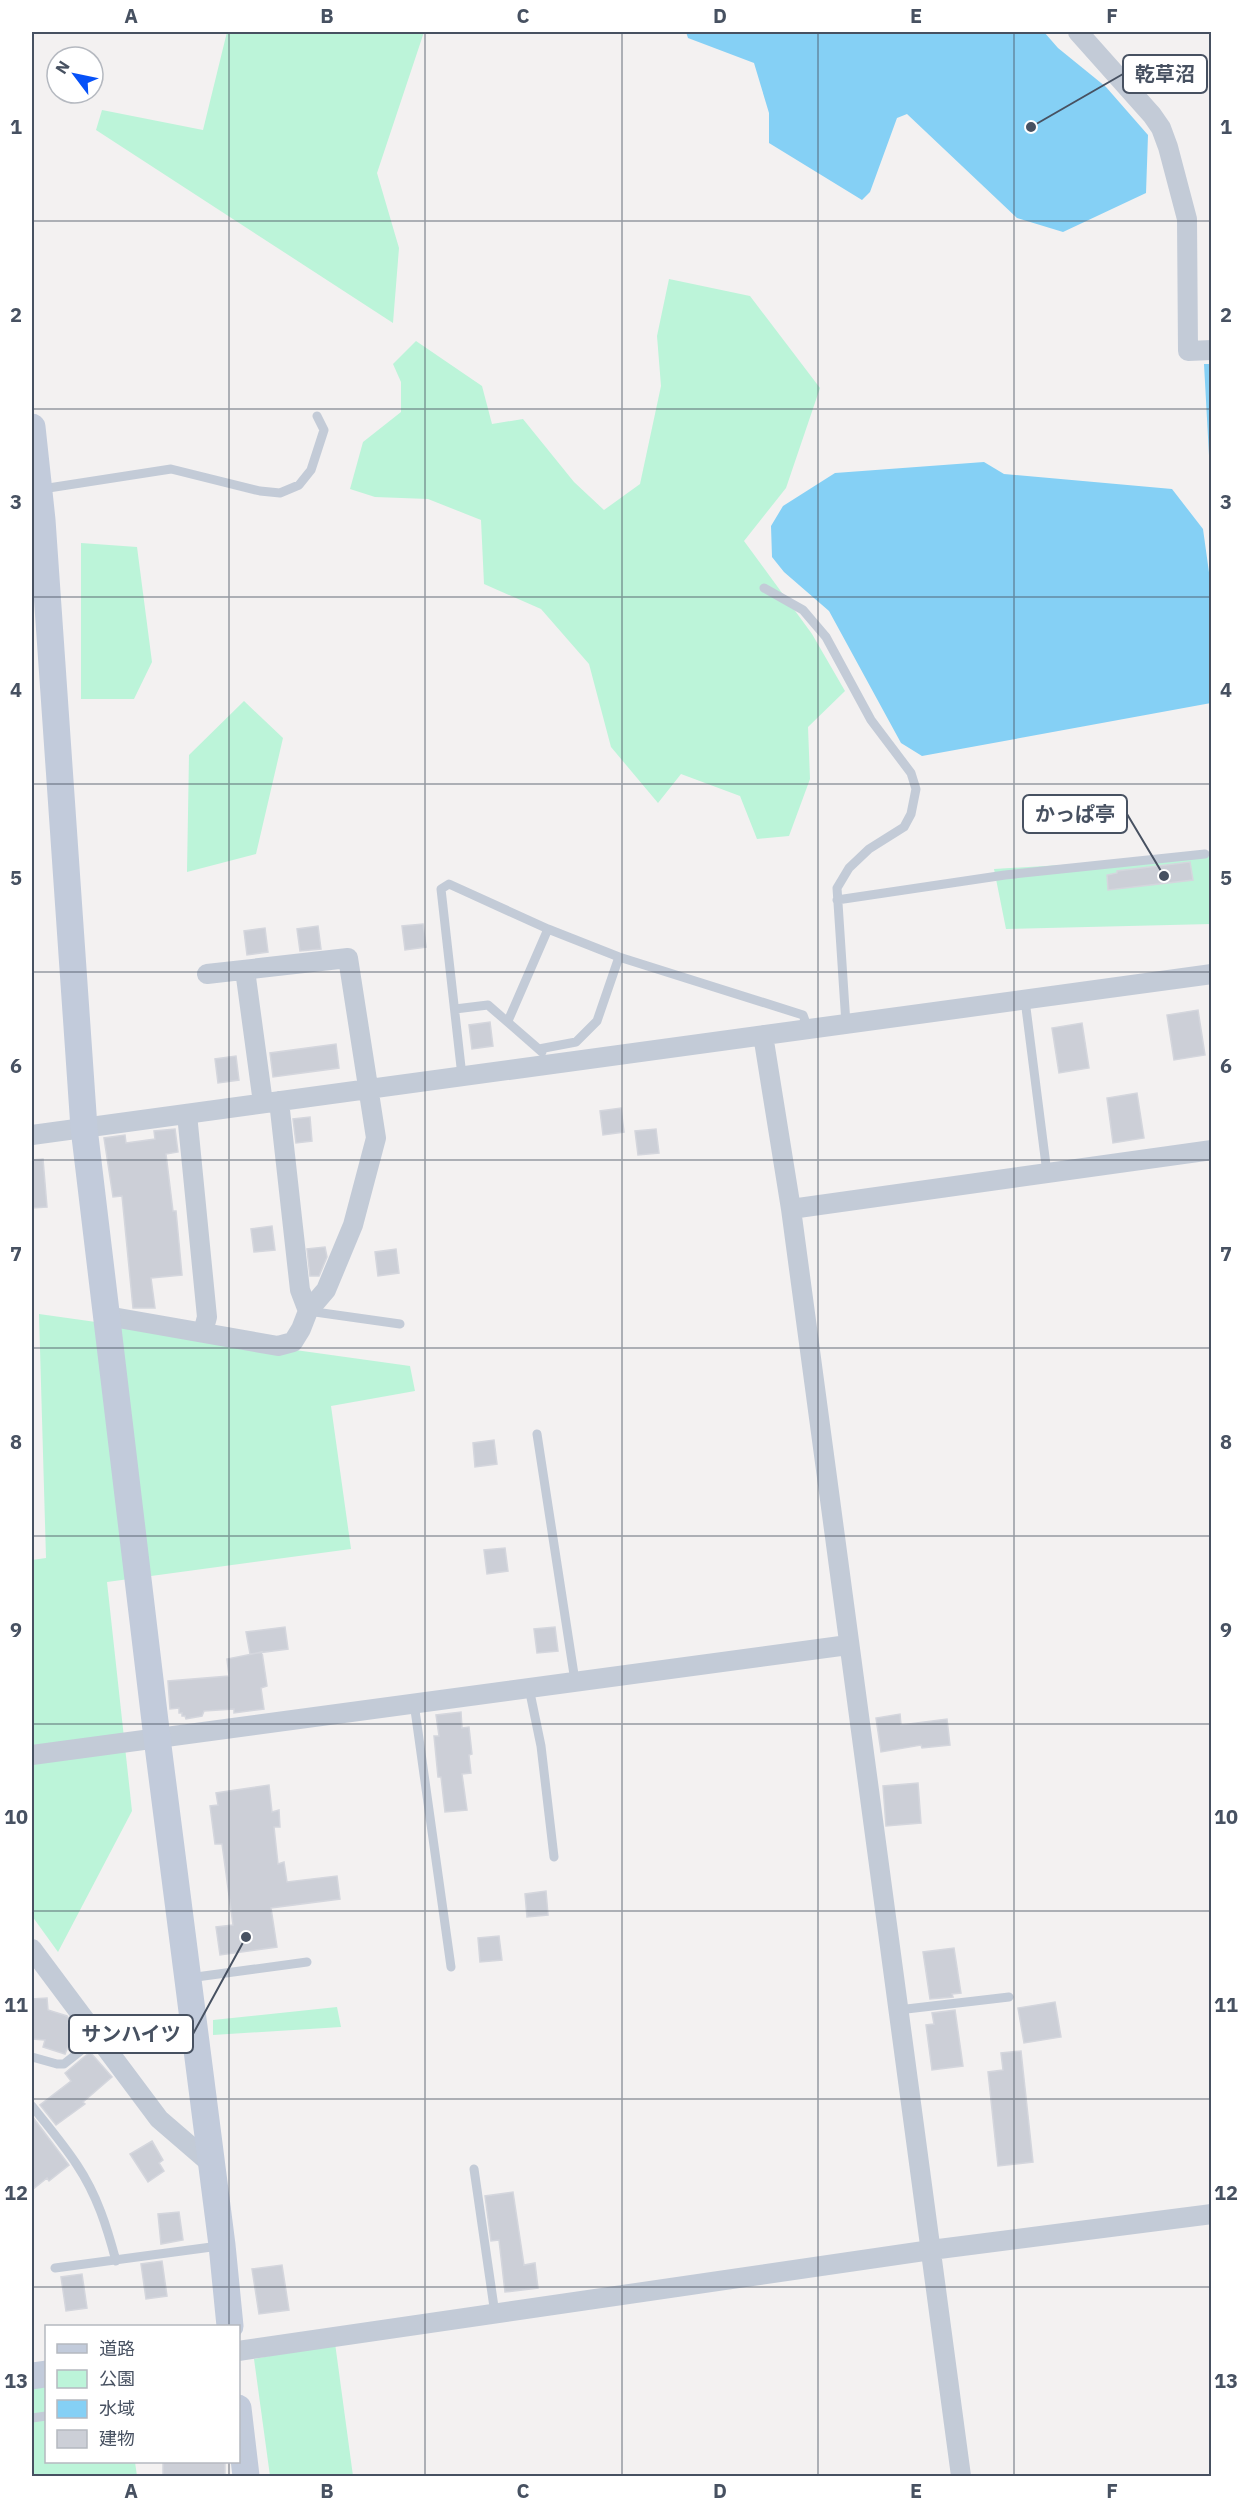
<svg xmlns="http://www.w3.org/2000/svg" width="1243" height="2508" font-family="'IBM Plex Sans','Noto Sans JP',sans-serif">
<rect width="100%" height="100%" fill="#f3f1f1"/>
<!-- green -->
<path fill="#bcf4d9" d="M227,32H424L377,173L399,248L393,323L96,130L102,110L203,130Z
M669,279L750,296L820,388L786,488L744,541L812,634L845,691L808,727L810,779L789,836L757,839L740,796L681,774L658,803L611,747L589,664L541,609L484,584L481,520L428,499L375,497L350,489L363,442L401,412V382L393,364L416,341L482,386L492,424L523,419L574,482L604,510L640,484L661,386L657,336Z
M81,543L137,547L152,662L134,699H81Z
M244,701L283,738L256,854L187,872L189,755Z
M1211,856V924L1006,929L994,869Z
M39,1314L410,1366L415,1391L331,1406L351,1549L107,1582L132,1811L58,1952L32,1916V1560L46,1558Z
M337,2007L341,2027L213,2035V2020Z
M335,2343L353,2476H270L254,2359Z
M46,2375V2462H135L137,2476H32V2378Z"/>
<!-- water -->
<path fill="#85d0f5" d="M686,32H1044L1058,48L1106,87L1148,135L1146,193L1063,232L1017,218L907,114L897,118L870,192L862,200L769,143V113L754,63L688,38Z
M1204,364H1211V492Z
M984,462L1004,474L1172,489L1203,529L1212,594L1211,703L922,756L901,743L829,611L784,572L772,557L771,526L783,506L835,473Z"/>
<!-- building -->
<path fill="#cccfd7" stroke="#d4d6dd" stroke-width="1.5" d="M1190,862L1193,880L1108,890L1107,875L1117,873V871Z
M423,924L426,947L405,950L402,926Z
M318,926L321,949L300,951L297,929Z
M265,928L268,952L247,955L244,931Z
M1198,1010L1205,1055L1174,1060L1167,1015Z
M490,1022L493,1046L472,1049L469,1025Z
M1082,1023L1089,1068L1059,1073L1052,1028Z
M336,1044L339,1068L273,1077L270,1053Z
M236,1056L239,1080L218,1083L215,1059Z
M1137,1093L1144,1138L1113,1143L1107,1098Z
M621,1108L624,1132L603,1135L600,1111Z
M310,1117L312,1141L296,1143L293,1119Z
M175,1129L178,1152L166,1154L173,1211H176L182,1275L151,1278L155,1308H133L122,1196L113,1197L104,1138L125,1135L126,1143L155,1139L154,1131Z
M656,1129L659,1153L638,1155L635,1131Z
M43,1159L47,1207L32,1208V1160Z
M272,1226L275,1250L254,1252L251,1229Z
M325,1247L327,1257L319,1276H310L307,1249Z
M396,1249L399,1273L378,1276L375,1252Z
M494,1440L497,1464L475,1467L473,1443Z
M505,1548L508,1571L487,1574L484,1550Z
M285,1627L288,1649L250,1654L246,1632Z
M555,1627L558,1651L537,1653L534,1629Z
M262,1652L267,1686L261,1688L264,1709L234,1713V1709L204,1711L202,1716L186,1719L185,1716H182V1713H179V1708L170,1709L168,1681L229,1676L227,1659Z
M461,1712L462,1728L469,1727L472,1754L469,1755L471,1773L462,1774L467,1810L445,1812L441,1777H438L434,1736H439L436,1715Z
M900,1714L901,1725L947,1719L950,1745L922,1748L921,1745L881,1752L876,1718Z
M918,1783L921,1823L886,1826L883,1786Z
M269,1785L272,1812L279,1810L280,1827H274L278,1864L284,1862L287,1882L337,1876L340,1899L271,1908L277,1947L220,1955L216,1927L233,1925L222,1844H215L210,1806L218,1805L216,1793Z
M546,1891L548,1915L527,1917L525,1894Z
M499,1936L502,1960L480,1962L478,1938Z
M954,1948L961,1993L952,1994L953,1997L930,1999L923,1952Z
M47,1998L48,2010L67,2016L69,2019L68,2023L75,2029L65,2054L43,2047L45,2040L32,2039V1999Z
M1055,2002L1061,2037L1024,2043L1018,2008Z
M955,2010L963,2066L932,2070L926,2025L934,2024L932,2013Z
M1021,2051L1033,2162L998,2166L988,2072L1003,2070L1001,2053Z
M90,2052L112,2077L83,2102L85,2104L56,2125L40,2105L71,2081L65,2073Z
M32,2116L69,2165L49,2181L47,2178L32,2190Z
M152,2141L163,2160L159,2163L164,2171L148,2182L130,2154Z
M513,2192L524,2265L535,2263L538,2288L505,2292L499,2240L491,2241L485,2196Z
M179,2212L183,2240L161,2244L158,2214Z
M162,2261L167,2296L146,2299L141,2264Z
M282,2265L289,2310L259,2314L252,2269Z
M82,2274L87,2308L66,2311L61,2277Z
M163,2462H225V2476H163Z"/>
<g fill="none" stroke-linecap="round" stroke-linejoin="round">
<!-- lane -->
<path stroke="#c3cbd7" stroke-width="9" d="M42,489L171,469L260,491L280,493L299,485L311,470L324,430L317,416
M764,588L803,610L826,637L871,720L911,773L916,789L911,814L904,827L869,849L849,868L837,888L846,1024
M837,900L1005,875L1205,854
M1025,1000L1047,1173
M455,1009L488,1005L542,1052
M508,1021L548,929
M539,1049L576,1042L597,1021L619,957
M462,1076L441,889L449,884L548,929L619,957L803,1015L808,1029
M308,1311L400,1324
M537,1434L575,1681
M529,1688L541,1746L554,1857
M414,1703L451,1967
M189,1978L307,1962
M898,2010L1009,1997
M32,2057L57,2064H64L98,2037
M32,2106C47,2125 64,2145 77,2165C97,2195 107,2227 116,2261
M474,2169L495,2314
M55,2268L219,2246
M32,2418L46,2416"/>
<!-- street -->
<path stroke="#c3cbd7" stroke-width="20" d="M1078,32L1152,115L1161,128L1168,147L1187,219L1188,351L1212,350
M245,970L263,1103
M763,1035L791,1209L961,2476
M279,1101L300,1290L308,1311
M187,1114L207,1317L203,1332
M32,1135L1212,974
M791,1209L1212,1150
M107,1316L278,1346L293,1342L301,1329L308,1311L326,1290L353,1225L376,1138L348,958L207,974
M32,1755L848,1645
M32,1949L159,2119L210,2163
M238,2351L931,2250L1212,2214"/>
<!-- secondary -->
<path stroke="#c2cbdb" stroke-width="27" d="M32,427L42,520L84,1128L157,1738L222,2245L230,2326
M32,2376L46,2374
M238,2408L246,2476"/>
</g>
<!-- grid -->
<path fill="none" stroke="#475161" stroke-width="1.5" stroke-opacity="0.55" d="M229,32V2326M425,32V2476M622,32V2476M818,32V2476M1014,32V2476M32,221H1212M32,409H1212M32,597H1212M32,784H1212M32,972H1212M32,1160H1212M32,1348H1212M32,1536H1212M32,1724H1212M32,1911H1212M32,2099H1212M32,2287H1212M229,2462V2476"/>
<!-- callouts -->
<path fill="none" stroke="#475161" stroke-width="2" d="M1031 127L1123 74M1164 876L1127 814M246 1937L193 2034"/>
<g fill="#475161" stroke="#fff" stroke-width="2">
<circle cx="1031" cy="127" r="6"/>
<circle cx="1164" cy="876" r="6"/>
<circle cx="246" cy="1937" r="6"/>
</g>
<g fill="#fff" stroke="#475161" stroke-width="2">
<rect x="1123" y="55" width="84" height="38" rx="6"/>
<rect x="1023" y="795" width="104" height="38" rx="6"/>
<rect x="69" y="2015" width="124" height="38" rx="6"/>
</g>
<g font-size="20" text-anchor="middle" font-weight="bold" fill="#475161">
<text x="1165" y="81">乾草沼</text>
<text x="1075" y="821">かっぱ亭</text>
<text x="131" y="2041">サンハイツ</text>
</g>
<!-- border -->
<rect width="1243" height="2508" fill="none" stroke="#ffffff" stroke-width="66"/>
<!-- legend -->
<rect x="45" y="2325" width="195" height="138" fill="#ffffff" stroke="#b5b9c0" stroke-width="1.5"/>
<rect x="57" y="2344" width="30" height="9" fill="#c2cbdb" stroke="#b5b9c0" stroke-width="1.5"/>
<text x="99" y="2355" font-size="18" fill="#475161">道路</text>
<rect x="57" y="2370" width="30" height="18" fill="#bcf4d9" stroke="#b5b9c0" stroke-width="1.5"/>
<text x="99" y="2385" font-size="18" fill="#475161">公園</text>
<rect x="57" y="2400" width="30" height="18" fill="#85d0f5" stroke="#b5b9c0" stroke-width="1.5"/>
<text x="99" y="2415" font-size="18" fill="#475161">水域</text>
<rect x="57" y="2430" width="30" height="18" fill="#cccfd7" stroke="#b5b9c0" stroke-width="1.5"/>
<text x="99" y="2445" font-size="18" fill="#475161">建物</text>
<!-- north arrow -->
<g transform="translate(75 75) rotate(302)"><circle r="28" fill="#ffffff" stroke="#b5b9c0" stroke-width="1.5"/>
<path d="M0-4.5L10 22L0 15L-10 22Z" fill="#0651f8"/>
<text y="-9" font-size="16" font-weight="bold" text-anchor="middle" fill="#475161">N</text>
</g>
<rect x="33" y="33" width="1177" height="2442" fill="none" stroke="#475161" stroke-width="2"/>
<g font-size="20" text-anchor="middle" font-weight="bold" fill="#475161">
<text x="131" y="23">A</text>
<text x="327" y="23">B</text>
<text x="523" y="23">C</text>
<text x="720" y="23">D</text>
<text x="916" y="23">E</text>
<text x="1112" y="23">F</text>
<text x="16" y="134">1</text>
<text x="1226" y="134">1</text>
<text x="16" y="322">2</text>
<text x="1226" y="322">2</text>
<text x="16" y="509">3</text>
<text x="1226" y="509">3</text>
<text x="16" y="697">4</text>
<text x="1226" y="697">4</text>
<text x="16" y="885">5</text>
<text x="1226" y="885">5</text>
<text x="16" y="1073">6</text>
<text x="1226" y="1073">6</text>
<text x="16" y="1261">7</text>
<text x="1226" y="1261">7</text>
<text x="16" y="1449">8</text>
<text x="1226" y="1449">8</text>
<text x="16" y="1637">9</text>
<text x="1226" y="1637">9</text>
<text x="16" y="1824">10</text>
<text x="1226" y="1824">10</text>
<text x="16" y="2012">11</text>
<text x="1226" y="2012">11</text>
<text x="16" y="2200">12</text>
<text x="1226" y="2200">12</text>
<text x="16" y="2388">13</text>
<text x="1226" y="2388">13</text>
<text x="131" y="2498">A</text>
<text x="327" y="2498">B</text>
<text x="523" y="2498">C</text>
<text x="720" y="2498">D</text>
<text x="916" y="2498">E</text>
<text x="1112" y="2498">F</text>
</g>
</svg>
